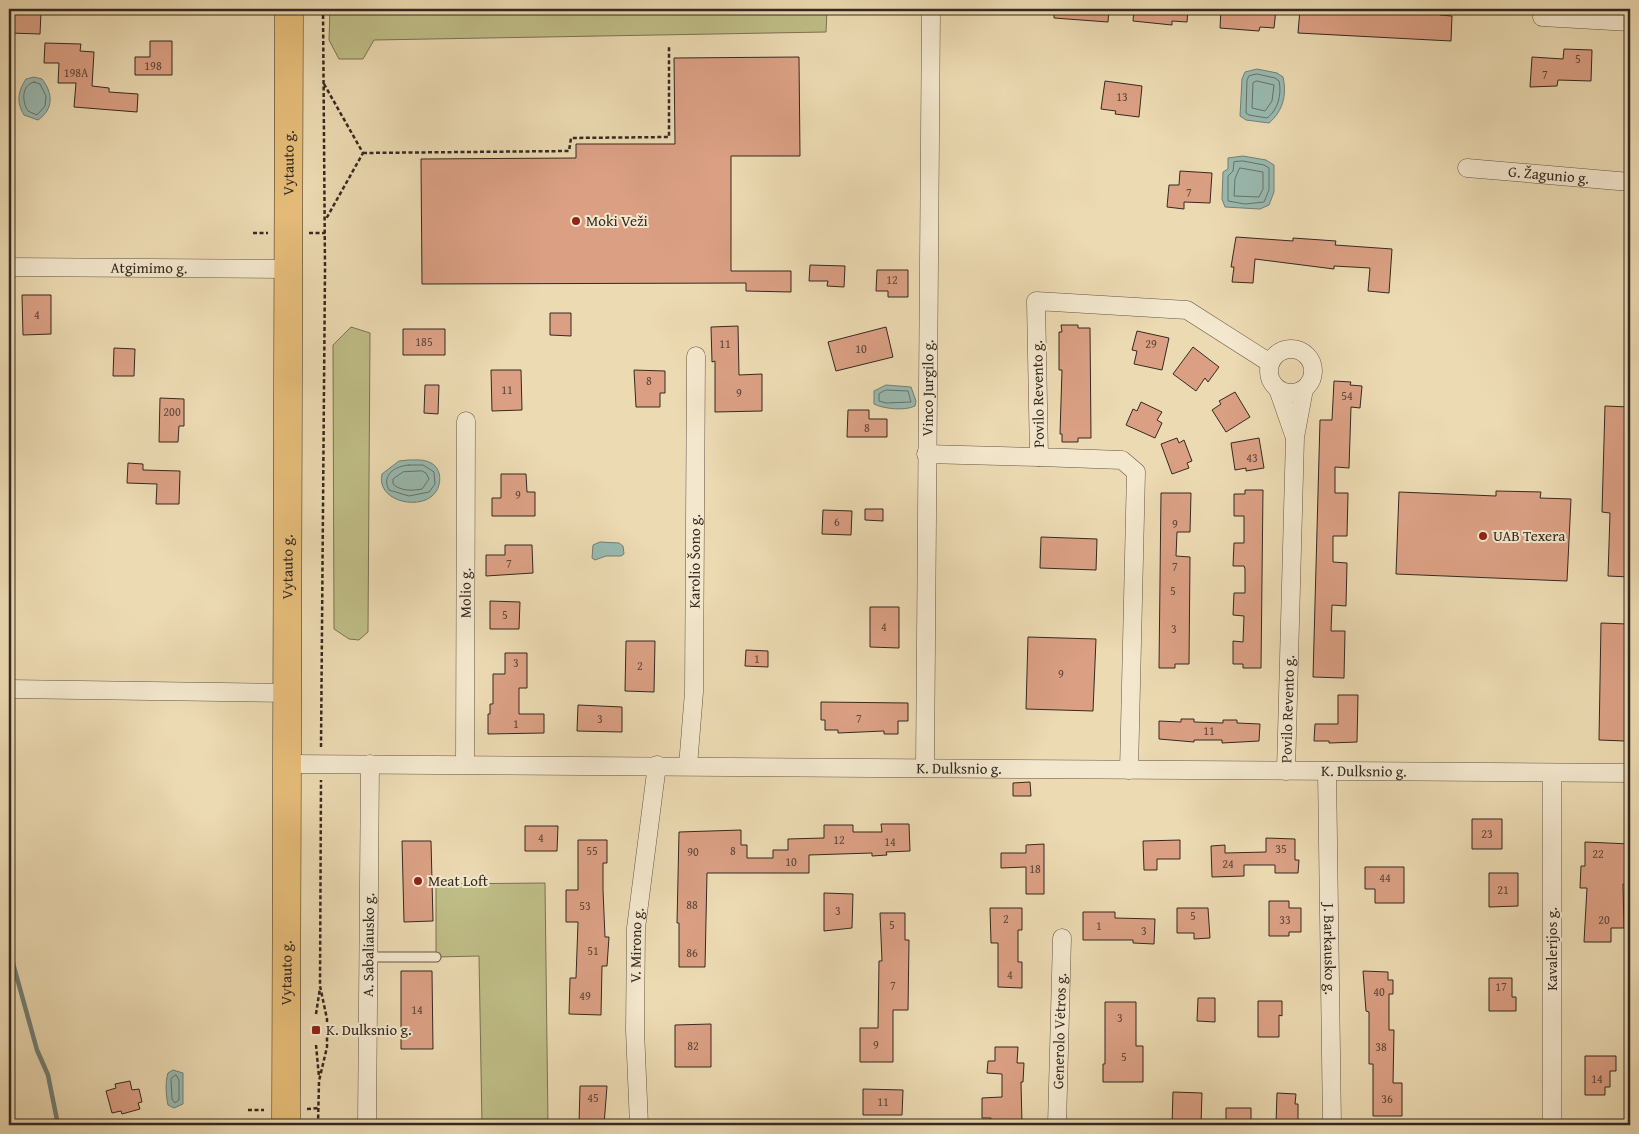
<svg xmlns="http://www.w3.org/2000/svg" width="1639" height="1134" font-family="'Gentium Book Plus',serif">
<rect width="100%" height="100%" fill="#ecdab2"/>
<filter id="stains"><feTurbulence type="fractalNoise" baseFrequency=".004" numOctaves="4"/><feColorMatrix values="0 0 0 0 .2 0 0 0 0 .09 0 0 0 0 .02 0 0 0 .5 -.17"/></filter>
<radialGradient id="worn" r=".72"><stop offset=".6" stop-color="#630" stop-opacity="0"/><stop offset="1" stop-color="#630" stop-opacity=".3"/></radialGradient>
<!-- green -->
<path fill="#bfbd87" stroke="#7a7354" d="M330,9H827L826,32L374,40L363,59H339L329,40Z
M351,327L370,333L368,632L359,640L349,639L334,629L333,345Z
M545,883L548,1125H482L479,956L436,957V884Z"/>
<!-- water -->
<path fill="#99bab1" stroke="#718077" d="M1257,69L1277,73L1283,77C1287,95 1283,111 1269,123L1246,120L1240,116L1242,79L1245,72Z
M34,77L42,79C53,93 54,109 38,120L24,115C16,102 18,91 26,79Z
M1243,156L1266,160L1274,165V192L1269,205L1260,209L1225,207L1222,199L1223,172L1228,169V158Z
M886,385L911,387L916,401L915,406C905,411 884,409 874,404V391Z
M408,460C416,460 424,459 431,463C443,469 442,488 432,496C416,510 376,500 382,474L399,461Z
M600,542L619,543L623,546L624,554L621,556H606L595,560L592,558L593,545Z
M173,1070L183,1073V1104L174,1108L168,1105C166,1096 165,1082 168,1073Z"/>
<g fill="none" stroke-linecap="round" stroke-linejoin="round">
<!-- shore -->
<path stroke="#677268" stroke-width="1" d="M1257,74L1275,78L1279,81C1282,94 1278,110 1267,118L1249,115L1246,113L1247,80L1249,76Z
M1257,81L1274,85L1272,101L1265,111L1252,108L1253,83Z
M34,82L40,84L46,96L45,106L37,115L28,111C22,102 21,85 34,82Z
M1243,161L1264,165L1269,168V190L1264,202L1245,204L1228,201V176L1233,171L1234,162Z
M1240,168L1263,172V189L1259,197L1234,196L1235,179Z
M886,390L908,391L911,402L886,403L879,401V394Z
M409,465H423L434,472L435,484L429,492L409,496L389,490C381,475 395,466 409,465Z
M422,471L426,473L429,479L422,489C412,491 400,491 393,484V479L403,472Z
M176,1075L179,1080V1100L175,1103L172,1099L171,1079Z"/>
<!-- stream -->
<path stroke="#718077" stroke-width="4.5" d="M9,949L37,1050L48,1075L58,1125"/>
</g>
<!-- building -->
<path fill="#dba084" stroke="#352920" d="M1054,9H1109L1108,22L1054,18Z
M1134,9H1188L1187,22L1172,21V25L1133,21Z
M1221,9H1276L1274,28L1260,27L1259,31L1220,28Z
M1300,9H1354V12L1386,14V10L1399,11L1400,9L1440,11V15L1452,16L1451,41L1298,33Z
M9,11L41,12L40,34L9,33Z
M150,41H172V75H135V57H150Z
M45,43L81,44L80,51L94,52L92,86L109,88V92L138,94L137,112L74,107L76,83H58L59,63H44Z
M1564,49L1592,50L1591,81L1558,80L1557,86L1530,87L1532,57L1563,59Z
M799,57L800,156H731V271H791V292L746,291V283L422,284L421,159L576,158V144H675L674,58Z
M1105,81L1142,86L1139,117L1115,114L1116,111L1101,109Z
M1180,171L1212,173L1210,203L1184,202V209L1167,207L1169,185H1179Z
M1236,237L1293,241V238L1336,241L1335,245L1392,249L1389,293L1368,291L1370,268L1334,266V269L1255,259L1253,283L1232,282L1234,267H1231Z
M810,265L845,266L844,287L827,286L828,281H809Z
M877,270H908V297H888V291H876Z
M22,295H51V334L23,335Z
M550,313H571V336L550,335Z
M1061,325H1078V328H1090L1091,438H1078V442H1062V434H1060L1062,370H1059V332H1062Z
M738,326L739,375L762,374V411L715,412V361L712,362L711,327Z
M886,327L893,357L836,371L828,342Z
M403,329H445V355H403Z
M1137,331L1169,338L1162,370L1134,364L1137,351L1132,350Z
M1193,347L1219,367L1208,382L1205,378L1196,391L1173,374Z
M114,348L135,349L134,376H113Z
M491,370H521L522,410L492,411Z
M634,370L665,371V393H660V407H636Z
M1334,381L1351,382L1350,385L1362,386L1360,408L1351,407L1349,468L1335,467V493H1348L1347,536H1333V562L1347,563L1346,606L1332,605L1331,631H1345L1344,678L1313,677L1320,420H1332Z
M425,385H439L438,414L424,413Z
M1235,392L1250,417L1226,432L1212,410L1221,404L1219,401Z
M160,398L184,399V426H179L178,442H159Z
M1141,402L1162,412L1157,420L1162,423L1155,438L1126,425L1133,409L1137,411Z
M1605,406L1630,407L1627,513H1630V577L1608,576L1610,513L1602,512Z
M848,410H869V419H887V437H847Z
M1177,438L1179,443L1184,440L1192,461L1187,463L1189,468L1172,474L1161,444Z
M1259,438L1264,468L1246,471V468L1235,470L1231,443Z
M128,463L143,464V470L180,471L179,504H156L157,484L127,483Z
M501,474H526L527,492H535V516H492V498H501Z
M1245,490H1263L1261,668H1243V664H1233V641L1243,642L1244,616L1233,615L1234,593H1245V569L1244,566H1233L1234,543H1244V516H1234V494H1245Z
M1496,491L1541,492L1540,498L1571,499L1567,581L1396,574L1399,492L1496,496Z
M1161,493H1191L1190,532H1177L1176,556L1190,557L1189,664H1175V668H1159Z
M865,509H883V521L865,520Z
M823,510L852,511L851,535L822,534Z
M1041,537L1097,539L1096,570L1040,568Z
M505,545H532L533,573L486,576V555H505Z
M490,601L520,602L519,629H490Z
M870,607H899V648L870,647Z
M1601,623L1627,624L1625,741L1599,740Z
M1028,637L1096,639L1093,711L1026,709Z
M626,641H655L654,692L625,691Z
M746,650L768,651V667L745,666Z
M505,653H527V688H519V714H544V733L488,734V714H490V704H493V674H505Z
M1338,695H1358L1357,742L1329,743V741H1314L1315,724H1338Z
M821,702L908,703V721H898V734H884V731L838,733V730H825V720H821Z
M578,705L622,707V732L577,731Z
M1181,719H1194V722L1223,723V720H1237V723L1260,724L1259,741L1222,743V740H1194V742L1159,739V721L1181,722Z
M1030,782L1031,796H1013V783Z
M1472,819H1502V849H1472Z
M881,824H909L910,851L886,852L887,855L872,856V853L809,855V873H707L705,967H679V923H677L679,832L741,830V845H747V858H773V850H788V839L824,838V825H853V832H882Z
M525,826H558L557,851H525Z
M1266,838L1295,839V860H1299L1298,873H1275V865H1244V876L1212,877L1211,846L1225,845V853L1266,852Z
M578,840H607V863H603V890L605,937H609L607,966H602L601,1015L569,1014L570,978H576L578,922H566V890H578Z
M1180,840V859H1157V870H1144L1143,841Z
M402,841H431L433,921L404,922Z
M1585,842L1630,844V884H1623L1624,928H1611V942H1584L1587,888H1580L1581,866H1585Z
M1044,844V894H1026V867L1001,868V853H1026V845Z
M1365,867H1404V903H1375V889H1365Z
M1489,873H1518V906L1489,907Z
M824,893L853,894L852,928L824,931Z
M1269,901H1289V908H1301V932H1289V936H1269Z
M990,908H1022V930H1018V962H1022V988L998,987V943H991Z
M1177,908H1208L1210,938L1194,939V933H1177Z
M1083,912H1115V918L1155,919L1154,944L1133,943V940H1083Z
M880,913H905V940H909L908,1010H893V1062H860V1028H878L879,961H882Z
M401,971H432L433,1049H401Z
M1363,971L1388,972V980H1393V994H1389V1030H1394L1393,1083H1402V1116H1373V1064H1369V1012L1366,1011Z
M1489,978H1512V997H1516V1011H1489Z
M1198,998H1215V1022L1197,1021Z
M1258,1001H1282V1016L1279,1015V1037H1258Z
M1105,1002H1136V1046H1143V1082H1103V1064H1105Z
M711,1024V1067H675V1025Z
M995,1047H1018L1017,1063H1024L1023,1082H1021L1022,1125H991V1118H982V1098L1002,1097V1074L987,1073L988,1061H995Z
M1585,1056H1616V1071H1610V1087H1605V1095H1585Z
M130,1081L132,1090L139,1089L142,1102L138,1103L140,1109L122,1114L121,1111L112,1113L106,1091L116,1088L115,1084Z
M580,1086H607L604,1125H579Z
M863,1089L903,1090L902,1115H863Z
M1173,1092L1202,1093L1201,1125H1172Z
M1277,1093L1296,1094L1295,1104H1298V1125H1276Z
M1226,1108H1251V1125H1226Z"/>
<g fill="none" stroke-linecap="round" stroke-linejoin="round">
<!-- lane casing -->
<g stroke="#635544" stroke-width="11">
<path id="lane" d="M368,957H436"/>
</g>
<!-- street casing -->
<g stroke="#635544" stroke-width="19">
<g id="street">
<path d="M1542,17L1630,22"/>
<path id="s1" d="M1467,168L1630,182"/>
<path id="s2" d="M9,267L288,269"/>
<circle cx="1291" cy="371" r="22"/>
<path d="M1278,389L1294,435"/>
<path d="M926,454L1039,457"/>
<path d="M9,689L288,693"/>
<path id="s3" d="M288,764L1630,773"/>
<path id="s4" d="M465,764L466,421"/>
<path id="s5" d="M688,766L694,692L696,356"/>
<path id="s6" d="M925,768L931,9"/>
<path d="M1129,770L1136,472L1122,460L1039,457L1036,301L1187,310L1270,363"/>
<path id="s7" d="M1286,771L1295,437L1304,389"/>
<path id="s8" d="M1327,771L1332,1125"/>
<path id="s9" d="M367,1125L370,764"/>
<path id="s10" d="M639,1125L635,1030L636,928L657,765"/>
<path id="s11" d="M1057,1125L1062,938"/>
<path d="M1552,1125V773"/>
</g>
</g>
<!-- primary casing -->
<g stroke="#352920" stroke-width="29">
<g id="primary">
<path id="s12" d="M286,1125L289,9"/>
</g>
</g>
<!-- path -->
<path stroke="#352920" stroke-width="2.5" stroke-dasharray="4 2.5" stroke-linecap="butt" d="M324,84L363,153L326,219
M363,153L569,151L571,138L669,137V46
M253,233H268
M309,233H325
M321,747L325,269L323,9
M316,1014L320,988
M316,1045L319,1077
M307,1109L318,1108
M248,1110H264
M318,1125L319,1081L327,1047V1019L320,986L321,780"/>
<!-- lane -->
<use href="#lane" stroke="#f3e7cd" stroke-width="9"/>
<!-- street -->
<use href="#street" stroke="#f3e7cd" stroke-width="18"/>
<!-- primary -->
<use href="#primary" stroke="#e6bd79" stroke-width="28"/>
</g>
<!-- markers -->
<g fill="#8f2418" stroke="#f3e7cd" stroke-width="2">
<circle cx="576" cy="221" r="5"/>
<circle cx="1483" cy="536" r="5"/>
<circle cx="418" cy="881" r="5"/>
<rect x="311" y="1025" width="10" height="10" rx="2.5"/>
</g>
<g text-anchor="middle" stroke-width="4" stroke-linejoin="round" paint-order="stroke">
<!-- number labels -->
<g font-size="12" fill="#5e4739">
<text x="1578" y="63">5</text>
<text x="153" y="70">198</text>
<text x="76" y="77">198A</text>
<text x="1545" y="79">7</text>
<text x="1122" y="101">13</text>
<text x="1189" y="197">7</text>
<text x="892" y="284">12</text>
<text x="37" y="319">4</text>
<text x="424" y="346">185</text>
<text x="725" y="348">11</text>
<text x="1151" y="348">29</text>
<text x="861" y="353">10</text>
<text x="649" y="385">8</text>
<text x="507" y="394">11</text>
<text x="739" y="397">9</text>
<text x="1347" y="400">54</text>
<text x="172" y="416">200</text>
<text x="867" y="432">8</text>
<text x="1252" y="462">43</text>
<text x="518" y="499">9</text>
<text x="837" y="526">6</text>
<text x="1175" y="528">9</text>
<text x="509" y="568">7</text>
<text x="1175" y="571">7</text>
<text x="1173" y="595">5</text>
<text x="505" y="619">5</text>
<text x="884" y="631">4</text>
<text x="1174" y="633">3</text>
<text x="757" y="663">1</text>
<text x="516" y="667">3</text>
<text x="640" y="670">2</text>
<text x="1061" y="678">9</text>
<text x="600" y="723">3</text>
<text x="859" y="723">7</text>
<text x="516" y="728">1</text>
<text x="1209" y="735">11</text>
<text x="1487" y="838">23</text>
<text x="541" y="842">4</text>
<text x="839" y="844">12</text>
<text x="890" y="846">14</text>
<text x="1281" y="853">35</text>
<text x="592" y="855">55</text>
<text x="733" y="855">8</text>
<text x="693" y="856">90</text>
<text x="1598" y="858">22</text>
<text x="791" y="866">10</text>
<text x="1228" y="868">24</text>
<text x="1035" y="873">18</text>
<text x="1385" y="882">44</text>
<text x="1503" y="894">21</text>
<text x="692" y="909">88</text>
<text x="585" y="910">53</text>
<text x="838" y="915">3</text>
<text x="1193" y="920">5</text>
<text x="1006" y="923">2</text>
<text x="1285" y="924">33</text>
<text x="1604" y="924">20</text>
<text x="892" y="929">5</text>
<text x="1099" y="930">1</text>
<text x="1144" y="935">3</text>
<text x="593" y="955">51</text>
<text x="692" y="957">86</text>
<text x="1010" y="979">4</text>
<text x="893" y="990">7</text>
<text x="1501" y="991">17</text>
<text x="1379" y="996">40</text>
<text x="585" y="1000">49</text>
<text x="417" y="1014">14</text>
<text x="1120" y="1022">3</text>
<text x="876" y="1049">9</text>
<text x="693" y="1050">82</text>
<text x="1381" y="1051">38</text>
<text x="1124" y="1061">5</text>
<text x="1597" y="1083">14</text>
<text x="593" y="1102">45</text>
<text x="1387" y="1103">36</text>
<text x="883" y="1106">11</text>
</g>
<!-- street labels -->
<g font-size="15" fill="#352920" stroke="#f3e7cd">
<text dy="5" stroke="none"><textPath href="#s12" startOffset="962">Vytauto g.</textPath></text>
<text dy="5" stroke="none"><textPath href="#s1" startOffset="82">G. Žagunio g.</textPath></text>
<text dy="5" stroke="none"><textPath href="#s2" startOffset="140">Atgimimo g.</textPath></text>
<text dy="5" stroke="none"><textPath href="#s6" startOffset="380">Vinco Jurgilo g.</textPath></text>
<text transform="translate(1038 394) rotate(-91)" y="5">Povilo Revento g.</text>
<text dy="5" stroke="none"><textPath href="#s5" startOffset="205">Karolio Šono g.</textPath></text>
<text dy="5" stroke="none"><textPath href="#s12" startOffset="558">Vytauto g.</textPath></text>
<text dy="5" stroke="none"><textPath href="#s4" startOffset="171">Molio g.</textPath></text>
<text dy="5" stroke="none"><textPath href="#s7" startOffset="62">Povilo Revento g.</textPath></text>
<text dy="5" stroke="none"><textPath href="#s3" startOffset="671">K. Dulksnio g.</textPath></text>
<text dy="5" stroke="none"><textPath href="#s3" startOffset="1076">K. Dulksnio g.</textPath></text>
<text dy="5" stroke="none"><textPath href="#s9" startOffset="180">A. Sabaliausko g.</textPath></text>
<text dy="5" stroke="none"><textPath href="#s10" startOffset="180">V. Mirono g.</textPath></text>
<text dy="5" stroke="none"><textPath href="#s8" startOffset="178">J. Barkausko g.</textPath></text>
<text transform="translate(1552 949) rotate(-90)" y="5">Kavalerijos g.</text>
<text dy="5" stroke="none"><textPath href="#s12" startOffset="152">Vytauto g.</textPath></text>
<text dy="5" stroke="none"><textPath href="#s11" startOffset="94">Generolo Vėtros g.</textPath></text>
</g>
<!-- poi labels -->
<g font-size="15" fill="#352920" stroke="#f3e7cd" text-anchor="start">
<text x="586" y="226">Moki Veži</text>
<text x="1493" y="541">UAB Texera</text>
<text x="428" y="886">Meat Loft</text>
<text x="326" y="1035">K. Dulksnio g.</text>
</g>
</g>
<!-- margin -->
<rect width="1639" height="1134" fill="none" stroke="#ecdab2" stroke-width="30"/>
<rect x="10" y="10" width="1619" height="1114" fill="none" stroke="#352920" stroke-width="2.5"/>
<rect x="15" y="15" width="1609" height="1104" fill="none" stroke="#352920"/>
<rect width="100%" height="100%" filter="url(#stains)"/>
<rect width="100%" height="100%" fill="url(#worn)"/>
</svg>
